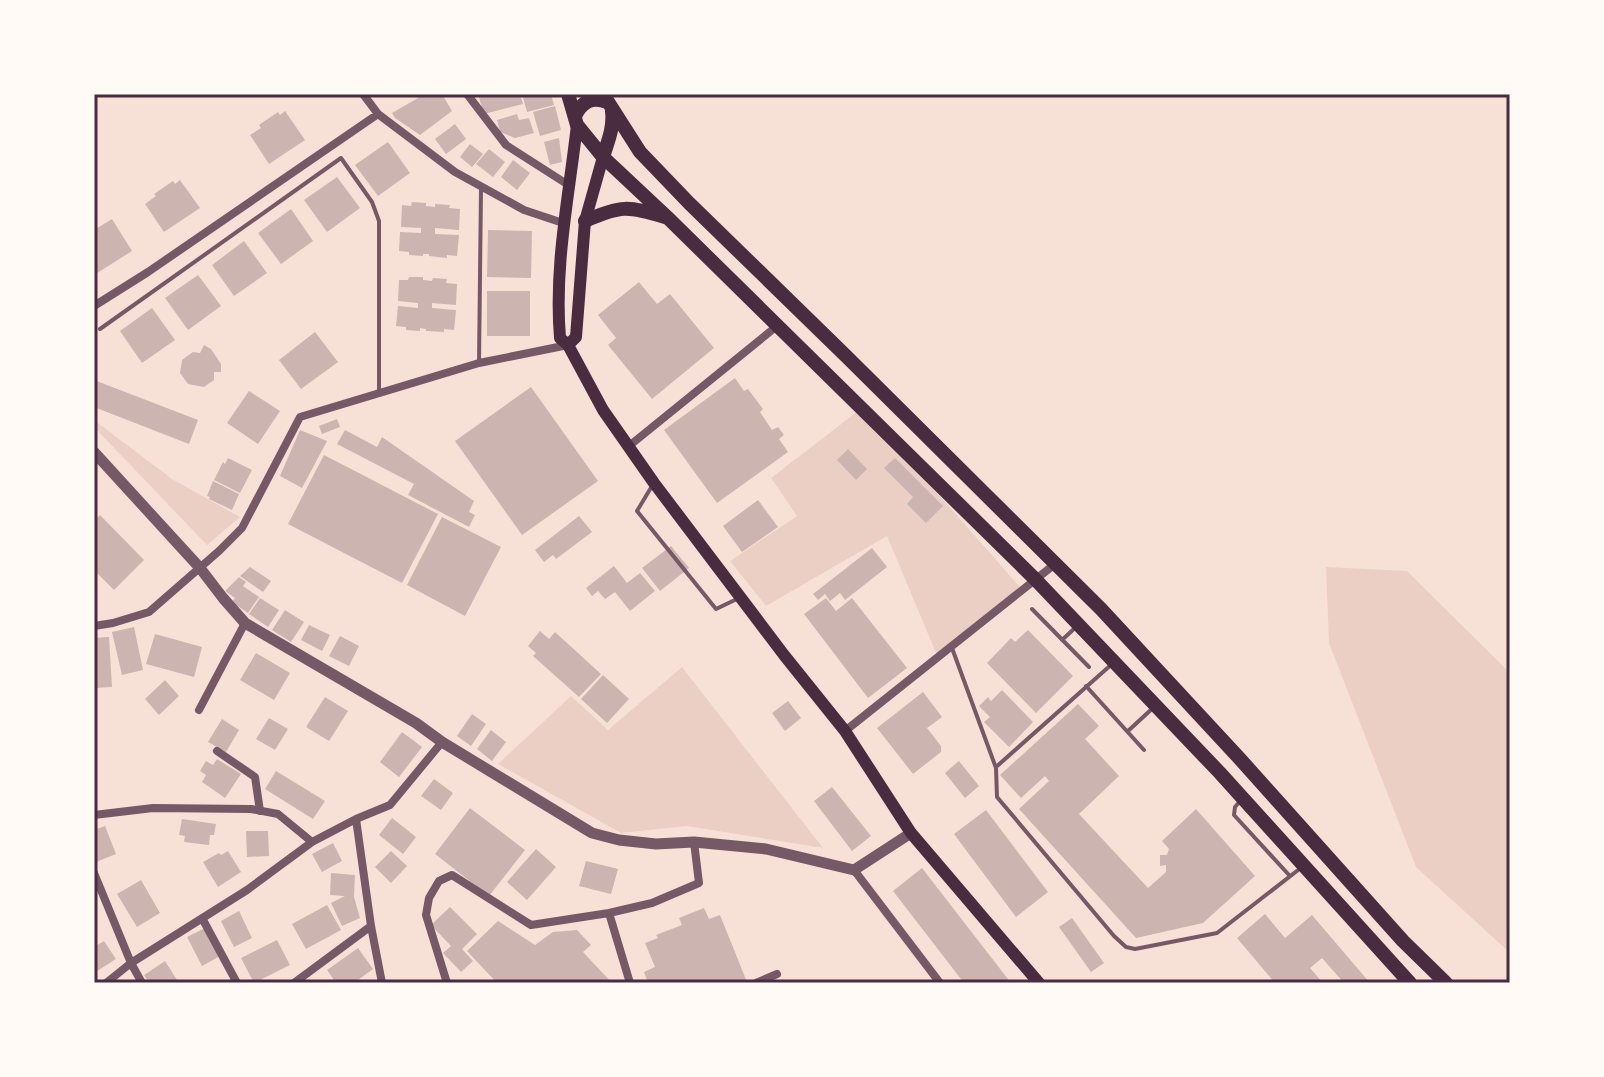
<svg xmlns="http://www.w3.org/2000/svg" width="1604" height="1077" font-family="Helvetica,sans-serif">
<rect width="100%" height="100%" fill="#f7e1d7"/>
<!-- green -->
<path fill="#ebcfc5" d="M862,408L1020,587L939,660L887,536L766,606L730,561L797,516L771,478Z
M94,420L172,479L240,517L207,545L94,427Z
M1326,567L1407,571L1510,673V953L1416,867L1329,643Z
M682,667L823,848L687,826L621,833L498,764L571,696L608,730Z"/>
<!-- building -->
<path fill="#ccb4b1" d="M425,94H442L452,111L420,135L395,118L392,113Z
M478,94H520L523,104L484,114Z
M522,94H551L554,105L527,112Z
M555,106L561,130L540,136L533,112Z
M285,111L305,140L269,164L250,135L261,128L259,125L278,112L280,115Z
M517,114L519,120L529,118L534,133L515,138L500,132L497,120Z
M455,124L466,139L446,154L435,139Z
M559,138L562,162L550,165L544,142Z
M388,142L410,173L378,196L355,165Z
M470,144L483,154L472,167L460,157Z
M489,149L505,162L493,177L476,164Z
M513,160L530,173L517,190L501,177Z
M337,177L360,208L327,232L304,200Z
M180,180L200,208L164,232L145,204L156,196L154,194L173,181L175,184Z
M412,202L426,203V206L435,207V204L450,205L449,208L460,209L459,230L435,228V234L459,235L457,256L447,255V258L429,256V254H423V256L409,255V252L399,251L400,232L421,233V228L401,227L402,205L411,206Z
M291,209L313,241L281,264L258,233Z
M112,219L132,251L94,275V230Z
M488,230L532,231L531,278L487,277Z
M244,241L267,273L234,296L212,265Z
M198,275L221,306L188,330L165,298Z
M409,277H423V280L432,281L433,278L447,279L446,283L457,284L456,305L432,303V308L456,310L454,330L444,329V332L426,331V329L420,328V331L406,330V327L396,326L398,306L418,308V303L398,301L399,280H408Z
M639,282L657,304L670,294L714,348L652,399L608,345L616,338L598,315Z
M487,291H530V336H487Z
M152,308L175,340L142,363L120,331Z
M315,332L338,362L301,389L279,360Z
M204,345L211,349L221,364V372H214V380L204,387L188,384L180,373L182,360L193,352L200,353Z
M735,378L744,391L748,389L763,409L760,412L772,430L778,427L784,435L779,439L788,452L717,503L664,430Z
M94,380L198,420L189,444L94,407Z
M531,387L598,481L522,535L455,441Z
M249,391L280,411L258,444L227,423Z
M337,419L340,427L322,434L319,426Z
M300,430L327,441L302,488L280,476Z
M345,430L377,447L382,437L474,501L469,512L475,515L469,527L408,495L414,484L337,444Z
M848,449L867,469L856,480L837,460Z
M324,455L438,514L402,583L288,524Z
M228,458L252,470L240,493L214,480L223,462L225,464Z
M895,458L943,506L926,523L907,504L913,497L884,468Z
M213,481L239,494L232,510L209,499L210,497L207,496Z
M758,500L778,527L742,552L723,526Z
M100,515L144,560L114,590L94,570V521Z
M579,516L592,532L556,559L553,555L544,562L535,550Z
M442,517L501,547L465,616L407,585Z
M671,546L689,568L660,591L642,568Z
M872,548L887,567L845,600L840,593L830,601L825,594L818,600L813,594Z
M614,566L627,583L640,573L655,591L630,611L615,592L605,599L598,591L592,596L586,588Z
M250,567L271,581L263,592L240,576Z
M239,577L246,582L243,586L259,597L248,613L232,602L235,598L225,591Z
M260,598L279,610L268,627L249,614Z
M826,598L836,611L852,598L907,668L868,698L804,614Z
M285,610L304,622L291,642L272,630Z
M309,625L330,635L322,651L301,640Z
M134,627L143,670L122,675L112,632Z
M1028,630L1073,676L1036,713L987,663L1011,638L1015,642Z
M540,631L549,639L555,632L601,674L579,697L533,656L536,653L528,646Z
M155,634L202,647L194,677L146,664Z
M340,636L359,646L349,666L329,656Z
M109,637L112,687L94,688V638Z
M256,653L290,673L274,700L240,680Z
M603,675L629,699L607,723L581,699Z
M165,680L179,696L159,715L145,699Z
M1002,690L1033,722L1009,747L984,722L990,717L979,706L988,697L991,701Z
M923,692L942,717L927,728L941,746V752L913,774L877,728Z
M325,697L348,711L329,741L306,727Z
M788,701L801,718L785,731L772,713Z
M1078,704L1099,726L1085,739L1119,776L1079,814L1148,888L1166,872V865L1160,866V855H1167L1169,849L1162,841L1196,809L1255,876L1203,923L1136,938L1019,809L1049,781L1045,776L1021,798L1000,775Z
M472,714L486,724L471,746L457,736Z
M269,718L288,729L275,750L256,739Z
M222,719L239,730L226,752L208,742Z
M491,730L506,742L492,761L477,749Z
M402,732L422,747L399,777L380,762Z
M217,759L241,774L225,798L202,782L206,775L200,771L206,761L213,765Z
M959,761L979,786L965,798L945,773Z
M276,771L325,801L313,819L265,789Z
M434,779L453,793L441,810L421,796Z
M832,787L871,836L852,851L814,801Z
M470,808L525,850L489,896L435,854Z
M986,810L1048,892L1016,917L954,834Z
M392,818L416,837L403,854L379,835Z
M182,819L216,824L214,835H210L209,845L184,842L185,836L179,835Z
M105,826L116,854L96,862L94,856V830Z
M246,831H268L269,856L247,857Z
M333,843L342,861L322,872L312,854Z
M536,849L556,867L527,900L507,882Z
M228,851L241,872L218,887L203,862L219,853L221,855Z
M391,851L407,866L391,883L375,867Z
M586,861L618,869L611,894L579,886Z
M922,868L1011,983H964L893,891Z
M331,873L355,875L354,897L360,918L342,926L331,903L345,896L330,895Z
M141,880L160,913L137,927L117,894Z
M327,905L341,930L306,949L292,924Z
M450,907L477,934L462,949L473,961L461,972L443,953L451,946L431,925Z
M704,908L709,919L720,915L747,982L648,983L644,972L655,967L645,943L658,938L656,935L682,925L679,918Z
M239,911L252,938L234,947L221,921Z
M1265,914L1285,938L1312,915L1370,983H1344L1322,958L1310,968L1323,983H1275L1237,938Z
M1072,918L1104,963L1091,972L1059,927Z
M498,921L535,945L553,932L577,930L591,945L583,952L612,983H497L467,951Z
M205,928L220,956L202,966L187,937Z
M277,940L290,965L254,983L241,958Z
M104,941L116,959L94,973V947Z
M358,948L373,969L354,983H336L327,970Z
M165,961L179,983H149L144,975Z"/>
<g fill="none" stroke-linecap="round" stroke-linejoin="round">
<!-- service -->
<path stroke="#755966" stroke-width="4" d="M100,329L341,158L372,202L379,221V391
M479,363L481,189
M652,486L637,511L716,609L739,598
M1032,609L1089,667
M1062,640L1076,627
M952,648L996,768L997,797L1114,936L1126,947L1135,949L1217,933L1302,867
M1086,686L1144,750
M1128,731L1154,707
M996,767L1112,664
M1241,800L1235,807L1234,815L1289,875"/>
<!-- minor -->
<path stroke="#755966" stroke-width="8" d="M363,94L378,114L455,172L524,210L563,223
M467,94L506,145L570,186
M94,306L148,272L378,114
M629,446L777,326
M94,626L113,623L149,612L219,551L242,528L300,417L479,363L568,345
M199,710L245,623
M845,731L1055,564
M217,751L255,777L260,811
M94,815L153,808L251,809L278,814L312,842
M854,870L940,983
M94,873L131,963L247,890L312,842L356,819
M609,913L630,983
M202,918L237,983
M106,983L131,963L142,983
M294,983L371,926
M382,983L371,926L356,819L390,805L442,742
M447,983L426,915L429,898L439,881L452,875L531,925L609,913L652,903L699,883L694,842
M756,983L777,974"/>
<!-- tertiary -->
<path stroke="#755966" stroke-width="11" d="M94,452L200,568L223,598L245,623L416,723L442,742L592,833L619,840L656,844L694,842L766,849L854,870L911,833"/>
<!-- secondary -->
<path stroke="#4a2c40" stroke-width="12" d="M577,125C569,196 554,266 560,338L568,345L603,410L654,483L784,655L845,731L911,833L1039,983
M568,345L576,337L585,221L603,157"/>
<!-- primary -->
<path stroke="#4a2c40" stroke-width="14" d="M568,94L577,125L603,157L667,217L1035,579L1220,773L1410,983
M603,94L640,152L689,203L846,356L1101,609L1240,759L1403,941L1446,983
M575,116C582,102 592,96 607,102
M603,157C608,141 614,128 612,111
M585,221C621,205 628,206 665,217"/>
</g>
<!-- border -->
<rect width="1604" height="1077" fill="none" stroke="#fffaf5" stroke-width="192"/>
<rect x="96" y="96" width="1412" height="885" fill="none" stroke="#4a2c40" stroke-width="3"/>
</svg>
